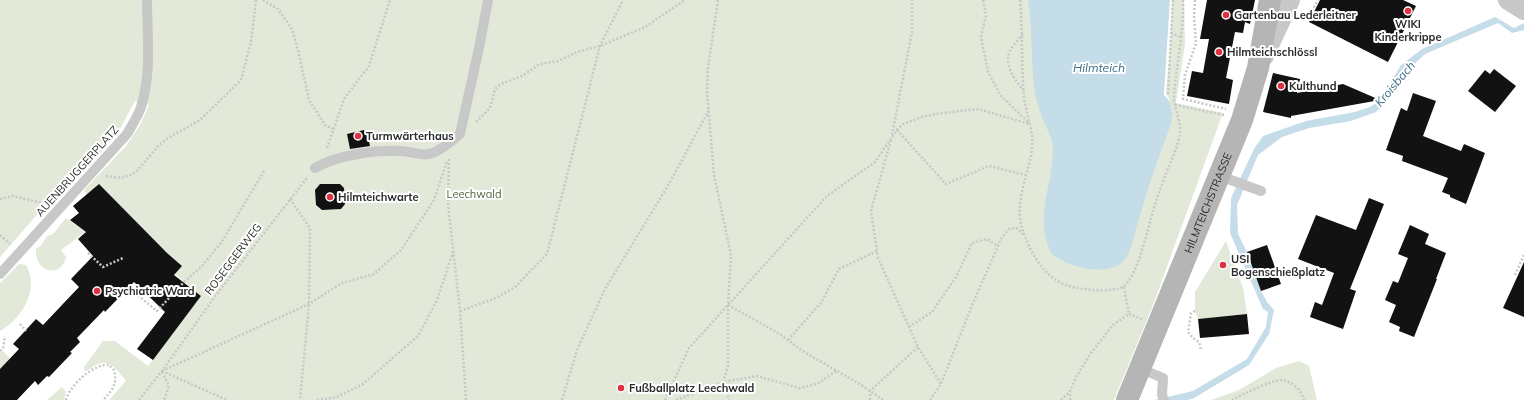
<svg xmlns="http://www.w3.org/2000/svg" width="1524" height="400" font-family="Mulish,sans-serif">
<rect width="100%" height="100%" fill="#fff"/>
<!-- green -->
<path fill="#e2e9d9" d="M0,0H1184L1185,44L1176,103L1223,113L1153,305L1114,400H109L126,381C114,365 106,355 87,371L84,370V367L103,341H115L148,366L201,296L175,274L182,266L162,249L99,184L87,195L84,190L126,146L140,125L149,105L135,101L119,131L83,173L63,185L0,257Z
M66,218L85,232L61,250L66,257C62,278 34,274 36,248L40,247L47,236L53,234Z
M1226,241L1243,288L1247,314L1198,319L1195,311V292Z
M19,264L26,265C40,290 22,318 0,331V283Z
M3,351L10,358L0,369V353Z
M1299,361L1309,366L1317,400H1211L1239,390L1276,368Z
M62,387L66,392L64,400H47Z"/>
<!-- water -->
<path fill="#c5dce9" d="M1028,0H1170L1164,95C1169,100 1173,109 1172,117C1170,131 1163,143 1159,157C1150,180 1143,205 1136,229C1133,240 1130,257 1120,264C1103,276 1067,267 1052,254C1050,252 1050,249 1048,246C1036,214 1053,182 1053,150C1053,134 1041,121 1038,105C1029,71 1034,35 1028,0Z
M1495,17L1514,28L1524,23V30L1512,33L1498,23L1425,54L1405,73L1392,96L1376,112L1351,121L1309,128L1282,137L1258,155L1237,205L1238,234L1247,252L1261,291L1267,302L1274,310L1269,334L1249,365L1194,398L1188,400H1154L1193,391L1247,359L1266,327L1268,312L1263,309L1230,233L1231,198L1254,149L1263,136L1306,121L1355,112L1370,107L1380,100L1401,65L1422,49Z"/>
<!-- pier -->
<path fill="#fff" d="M1170,0H1172L1170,47L1166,94L1169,98V100L1164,95Z"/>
<!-- building -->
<path fill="#121212" d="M1207,0H1255L1250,24L1245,22L1243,33L1235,32L1226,78L1233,80L1229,104L1187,96L1192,71L1203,73L1209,39H1200Z
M1320,0H1403L1416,6L1388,62L1309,22Z
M1494,69L1516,86L1495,112L1468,91L1485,70L1490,74Z
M1273,73L1300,79L1297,93L1343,84L1380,100L1291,116V118L1263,112Z
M1413,93L1436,101L1423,136L1461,151L1464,144L1485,153L1466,204L1450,197V195L1442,192L1448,178L1402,161L1403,156L1386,150L1401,108L1407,111Z
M364,130L365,132H367L370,146L350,149L347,134Z
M99,184L167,253L182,266L174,275L201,296L153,360L137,349L165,312L134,282L105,312L104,310L77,338L80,342L70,352L72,353L49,377L47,376L38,385L35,381L17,400H0V369L19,349L13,344L36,319L43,325L79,287L71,279L93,256L78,239L86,232L70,220L79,213L73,206Z
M320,184H340L344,188L345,204L341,209L322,210L316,205L315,190Z
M1369,198L1384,204L1350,289L1356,291L1343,329L1310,317L1315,302L1322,305L1334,273L1298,259L1316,215L1356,230Z
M1410,225L1429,234L1425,244L1446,253L1436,279H1437L1414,337L1399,331L1400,327L1389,322L1396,305L1385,300L1393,281L1398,283L1408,258L1398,254Z
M1267,245L1281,284L1261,291L1247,252Z
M1524,262V317L1503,308Z
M1247,314L1249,334L1200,338L1198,319Z"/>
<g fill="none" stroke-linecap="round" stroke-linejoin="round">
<!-- path -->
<path stroke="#c8c8c8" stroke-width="2.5" stroke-dasharray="2 2" stroke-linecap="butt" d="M263,0L278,9L292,29L298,50L309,100L325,125L333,129
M718,0L708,68L707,92L714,175L731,255L728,305V366L723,382L729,400
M983,0L986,15L981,37L988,72L1001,96L1030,124
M1020,0C1023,32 1021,64 1024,97C1026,114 1034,131 1032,149C1029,172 1014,204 1022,228C1031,255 1046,283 1077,288C1088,290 1117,293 1125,285C1138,274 1148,228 1153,211C1156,200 1160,190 1164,179C1169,164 1178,149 1180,132C1181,121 1175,111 1174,100C1174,92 1175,84 1176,76C1179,51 1184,25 1183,0
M1195,0L1194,16L1196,43L1185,75L1183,99L1226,109
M1308,18L1318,0
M1171,33L1181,37
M1023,34C1019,39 1014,44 1011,49C1002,64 1015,80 1024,91
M1168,94L1173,0
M1175,105L1224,115
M476,122L490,108L495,89L501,84L522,76L540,64L558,61L577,52L600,46L645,27L685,0
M897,130L946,184L989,166L1026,175
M892,135L912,32V0
M891,140L871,211L878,258L918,347L941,384
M327,148L344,99L369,66L390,0
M449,159L448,204L460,311L466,400
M106,176L121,178L131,175L137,171L159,145L168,138L200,120L241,80L251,42L256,0
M0,199L13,196L42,203L45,206
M290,199L310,228L309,304L300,400
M0,235L10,244
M88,253L103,267L123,258
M1515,275L1524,255
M1124,287L1129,314
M135,293L157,311L184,282L202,266L221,243L264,171
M728,305L780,334L801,350L863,386L883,400
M460,311L496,298L515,287L547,254L600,46L623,0
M1195,311L1191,313L1188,332L1193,338L1199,342L1201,350
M1129,314L1142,319
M20,324L26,331
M909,327L932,312L956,277L972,243L987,239L998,246
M788,340L821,303L839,269L877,251
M0,351L3,348L5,336
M162,371L309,304L342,283L374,274L401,250L434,200L447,161
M162,371L227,400
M162,372L169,386L164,400
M66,400C70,385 94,363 109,365L114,370C118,383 112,391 103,400
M139,400L162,371L216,295L307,178
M317,400L337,397L363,384L418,336L437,300L453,252
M562,400L577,350L605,289L669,184L709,110
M665,400L689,348L827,196L875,162L897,130L903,124L922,117L935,114L978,109L1030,124
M676,400L723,382L757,376L799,388L817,384L836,371
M870,400V391L918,347
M930,400L941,384L973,303L1001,239L1009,229L1016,228L1023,234
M1061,400L1070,391
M1070,400V391L1076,377L1091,353L1113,325L1129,314
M1232,400C1241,395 1272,380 1282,380C1292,381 1302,391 1304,400"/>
<!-- lane -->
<path stroke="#c8c8c8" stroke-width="10" d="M315,168C337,155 375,150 401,151C409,151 421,156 429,154C439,152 452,141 460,134L479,48L488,0
M1220,176L1261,191
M0,274L127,134C132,125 138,116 141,107C152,73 147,35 147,0
M1139,368L1163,378L1162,395L1164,400"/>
<!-- street -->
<path stroke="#c8c8c8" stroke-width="20" d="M1508,0L1524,10
M1264,56L1290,0"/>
<!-- secondary -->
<path stroke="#b5b5b5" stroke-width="22" id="s1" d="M1127,400L1242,120L1258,68L1270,0"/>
</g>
<!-- markers -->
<g fill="#df3145" stroke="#fff" stroke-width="1.5">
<circle cx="1408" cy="11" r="4"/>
<circle cx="1226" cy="15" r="4"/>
<circle cx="1219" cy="52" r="4"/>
<circle cx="1281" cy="86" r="4"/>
<circle cx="358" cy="136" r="4"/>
<circle cx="330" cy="197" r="4"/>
<circle cx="1223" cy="265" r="4"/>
<circle cx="97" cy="291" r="4"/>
<circle cx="621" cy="388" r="4"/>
</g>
<g text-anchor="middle" stroke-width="4" stroke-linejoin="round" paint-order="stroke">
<!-- poi labels -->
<g font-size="11" font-weight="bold" fill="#2b2b2b" stroke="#fff" text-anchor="start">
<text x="1234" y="19">Gartenbau Lederleitner</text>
<text x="1408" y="28" text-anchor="middle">WIKI<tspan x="1408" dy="13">Kinderkrippe</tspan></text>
<text x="1227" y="56">Hilmteichschlössl</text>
<text x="1289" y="90">Kulthund</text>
<text x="366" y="140">Turmwärterhaus</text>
<text x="338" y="201">Hilmteichwarte</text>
<text x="1231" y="263">USI<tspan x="1231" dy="13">Bogenschießplatz</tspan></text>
<text x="105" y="295">Psychiatric Ward</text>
<text x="629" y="392">Fußballplatz Leechwald</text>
</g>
<!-- street labels -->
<g font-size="11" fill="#2b2b2b" stroke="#fff">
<text transform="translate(77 171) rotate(-48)" y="4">AUENBRUGGERPLATZ</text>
<text dy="4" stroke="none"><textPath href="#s1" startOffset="213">HILMTEICHSTRASSE</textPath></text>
<text transform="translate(233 259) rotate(-53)" y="4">ROSEGGERWEG</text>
</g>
<!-- park labels -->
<g font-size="11" fill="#50653b" stroke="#fff">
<text x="474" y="198">Leechwald</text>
</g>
<!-- water labels -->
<g font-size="12" font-style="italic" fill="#3d6f8a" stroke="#fff">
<text x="1099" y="72">Hilmteich</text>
<text transform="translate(1395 84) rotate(-50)" y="4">Kroisbach</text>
</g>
</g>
</svg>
